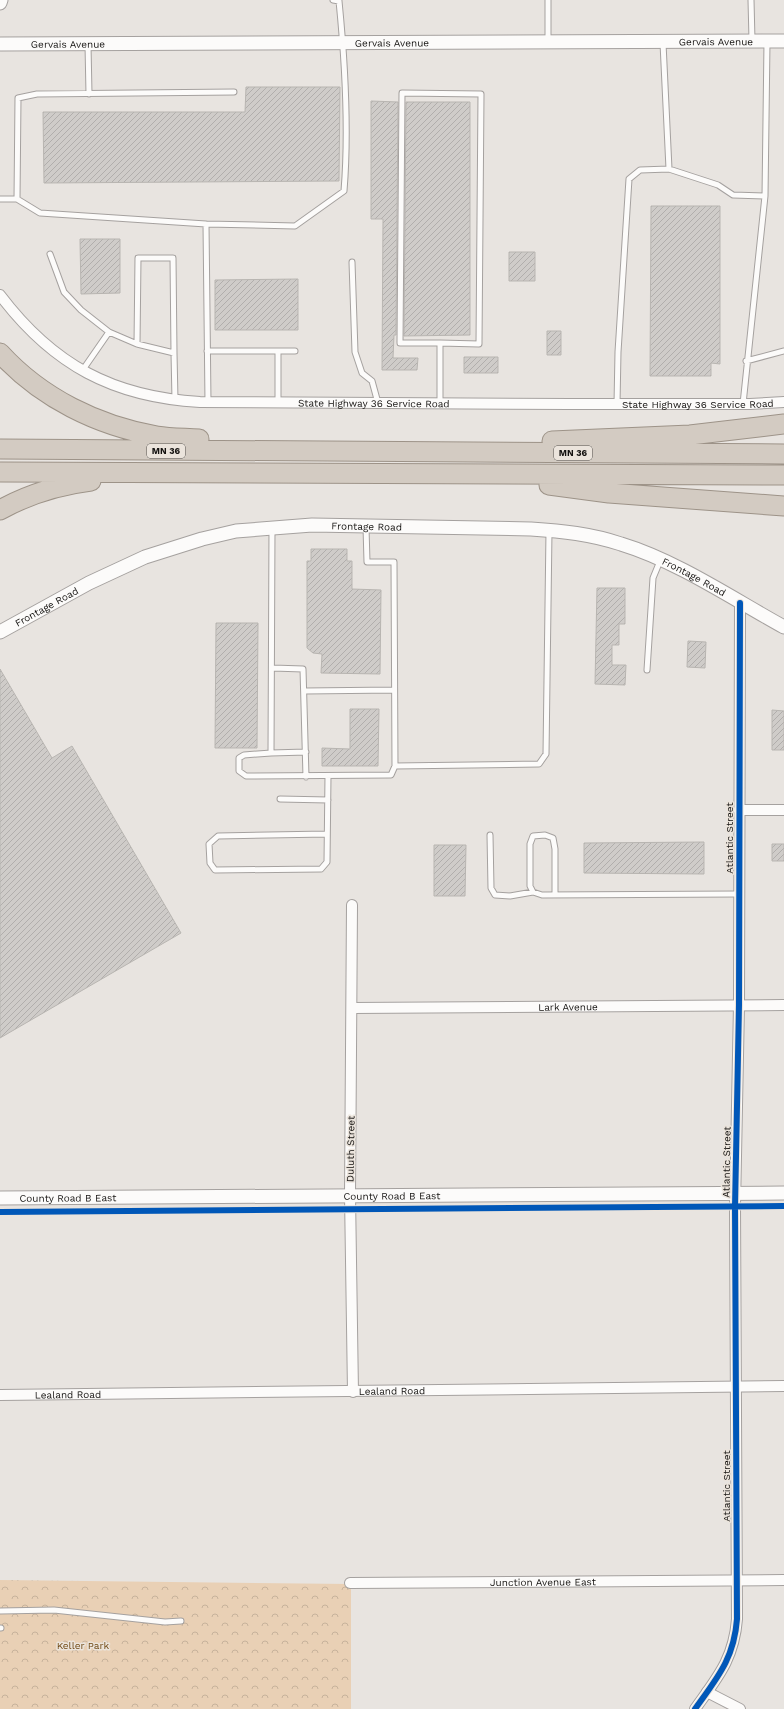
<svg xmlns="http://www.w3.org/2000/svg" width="784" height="1709" font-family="'Work Sans',sans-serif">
<defs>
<pattern id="park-crowns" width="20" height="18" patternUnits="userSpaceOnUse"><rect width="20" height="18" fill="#e9d0b5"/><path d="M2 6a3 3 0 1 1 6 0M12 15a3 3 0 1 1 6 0" fill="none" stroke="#c7b29b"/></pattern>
<pattern id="building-hatch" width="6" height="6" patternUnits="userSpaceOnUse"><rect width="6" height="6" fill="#cfccc9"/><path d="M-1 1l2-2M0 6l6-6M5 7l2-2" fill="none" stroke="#b1aeac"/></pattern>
</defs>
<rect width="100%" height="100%" fill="#e8e4e0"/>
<!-- park -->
<path fill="url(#park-crowns)" d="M0,1580L351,1584V1709H0Z"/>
<!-- building -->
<path fill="url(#building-hatch)" stroke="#b8b5b1" d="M246,87H340L339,181L44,183L43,112H245Z
M371,101L398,102L396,335H394L393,358H418L417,370H382L383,219H371Z
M406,102H470V335L404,336Z
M651,206H720V364L711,363V376H650Z
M80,239H120V293L81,294Z
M509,252H535V281H509Z
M298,279V330H215V280Z
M547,331H561V355H547Z
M464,357H498V373H464Z
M311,549H347V561H352V589L381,590L380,674L321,673L322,654L313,653L307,648V561H311Z
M597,588H625V624H619V645H612V665H626L625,685L595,684Z
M216,623H258L257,748H215Z
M688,641L706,642L705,668L687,667Z
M0,669L52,758L72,746L181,933L0,1038Z
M350,709H379L378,766H322V748L350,749Z
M772,710L784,711V750H772Z
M704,842V874L584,873V843Z
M772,844H784V861H772Z
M434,845H466L465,896H434Z"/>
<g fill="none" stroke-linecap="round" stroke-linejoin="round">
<!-- service casing -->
<g stroke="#a5a19f" stroke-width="7">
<path id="service" d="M548,0V41
M751,0L752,40
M88,45L89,94
M669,169L718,185L733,195L765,196
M0,199H17
M206,224L295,226L344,191C349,130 345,62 339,1L333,0
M50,254L64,292L81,310L109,332
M352,262L355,352L362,373L372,381L378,403
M137,344L138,258H173L174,353
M207,351H295
M278,351V402
M746,361L784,351
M82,371L109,332L137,344L174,353L175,400
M208,402L206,224L40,213L17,199L18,98L37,94L234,92
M440,403V343H400L402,93L481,94L479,344L440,343
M617,404L618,352L629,179L640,170L669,169L663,43
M743,404L765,196L767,42
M272,528L271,753L244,755L239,758V771L246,776L391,775L395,766L394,562H367L366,527
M273,668L303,669L306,777
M647,670L653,578L660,561
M305,691L394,690
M271,753L306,752
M395,766L539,764L546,754L549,531
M280,799L328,800
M327,834L218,836L209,844L210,863L215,870L321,869L327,862L328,776
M490,835L491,888L495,895L510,896L533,892
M555,894V849L553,838L545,835L533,836L530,844V886L533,892L542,895L739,894
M0,1611L54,1610L165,1622L181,1621
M0,1628H1"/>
</g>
<!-- minor casing -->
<g stroke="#a5a19f" stroke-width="12">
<g id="minor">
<path id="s1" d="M0,295C53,365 113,397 200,402L571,404H750L784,402"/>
<path d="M739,810H784"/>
<path d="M352,905L350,1195L353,1392"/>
<path id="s2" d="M352,1008L784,1005"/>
<path id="s3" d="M0,1395L784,1386"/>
<path id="s4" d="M350,1583L784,1580"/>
<path d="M707,1692L740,1709"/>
<path d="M695,1709C717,1678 734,1659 737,1619L735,1207L739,1005L740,603"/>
</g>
</g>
<!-- tertiary casing -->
<g stroke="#a5a19f" stroke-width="15">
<g id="tertiary">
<path d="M0,3L1,0"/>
<path id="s5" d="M0,44L784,41"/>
<path id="s6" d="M0,632L89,583L145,557L202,539L236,531L312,525L531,529C562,531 591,534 621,544C677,561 733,599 784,627"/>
<path id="s7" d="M0,1198L784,1193"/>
</g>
</g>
<!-- motorway casing -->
<g stroke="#9d9388" stroke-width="21">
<path id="motorway" d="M0,353C41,398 98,426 157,436C170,438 185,438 199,439
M552,441L690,435L784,424
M0,449L784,454
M0,472L784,475
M549,485L609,493L784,506
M0,510C29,494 58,485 91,481"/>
</g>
<!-- service -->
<use href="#service" stroke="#fcfbfa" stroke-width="5"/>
<!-- minor -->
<use href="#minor" stroke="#fcfbfa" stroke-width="10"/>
<!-- tertiary -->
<use href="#tertiary" stroke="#fcfbfa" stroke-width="13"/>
<!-- motorway -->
<use href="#motorway" stroke="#d3cbc2" stroke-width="19"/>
<!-- cycleway casing -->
<g stroke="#ebe4dc" stroke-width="8">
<path id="cycleway" d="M0,1212L784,1206
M695,1709C717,1678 734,1659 737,1619L735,1207L739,1005L740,603"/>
</g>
<!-- cycleway -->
<use href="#cycleway" stroke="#0057b8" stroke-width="6"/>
</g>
<g text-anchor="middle" stroke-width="3" stroke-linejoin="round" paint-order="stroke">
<!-- shield labels -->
<g fill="#ebe4dc" stroke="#54514d" stroke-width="1">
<rect x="147" y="444" width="38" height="14" rx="3"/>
<rect x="554" y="446" width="38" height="14" rx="3"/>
</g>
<g font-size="9" font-weight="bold" fill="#141210">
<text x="166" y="454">MN 36</text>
<text x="573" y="456">MN 36</text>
</g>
<!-- street labels -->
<g font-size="10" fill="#141210" stroke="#ebe4dc">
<text dy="4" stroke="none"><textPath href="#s5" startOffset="716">Gervais Avenue</textPath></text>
<text dy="4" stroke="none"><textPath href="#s5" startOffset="392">Gervais Avenue</textPath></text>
<text dy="4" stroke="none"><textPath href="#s5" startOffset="68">Gervais Avenue</textPath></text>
<text dy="4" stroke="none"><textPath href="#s1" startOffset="409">State Highway 36 Service Road</textPath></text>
<text dy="4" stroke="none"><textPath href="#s1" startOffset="733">State Highway 36 Service Road</textPath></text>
<text dy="4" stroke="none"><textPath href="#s6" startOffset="389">Frontage Road</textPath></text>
<text dy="4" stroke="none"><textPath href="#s6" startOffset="725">Frontage Road</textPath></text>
<text dy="4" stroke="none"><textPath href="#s6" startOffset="53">Frontage Road</textPath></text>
<text transform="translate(729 838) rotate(-90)" y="4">Atlantic Street</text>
<text dy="4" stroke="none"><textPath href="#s2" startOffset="216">Lark Avenue</textPath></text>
<text transform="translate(350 1149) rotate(-89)" y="4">Duluth Street</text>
<text transform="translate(726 1162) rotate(-89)" y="4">Atlantic Street</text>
<text dy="4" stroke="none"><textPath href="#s7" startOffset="392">County Road B East</textPath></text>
<text dy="4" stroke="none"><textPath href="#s7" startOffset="68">County Road B East</textPath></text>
<text dy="4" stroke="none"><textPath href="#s3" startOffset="392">Lealand Road</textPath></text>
<text dy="4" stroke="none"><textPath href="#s3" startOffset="68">Lealand Road</textPath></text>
<text transform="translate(726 1486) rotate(-90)" y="4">Atlantic Street</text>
<text dy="4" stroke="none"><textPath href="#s4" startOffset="193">Junction Avenue East</textPath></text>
</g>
<!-- park labels -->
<g font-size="10" fill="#704813" stroke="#ebe4dc">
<text x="83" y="1649">Keller Park</text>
</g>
</g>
</svg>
